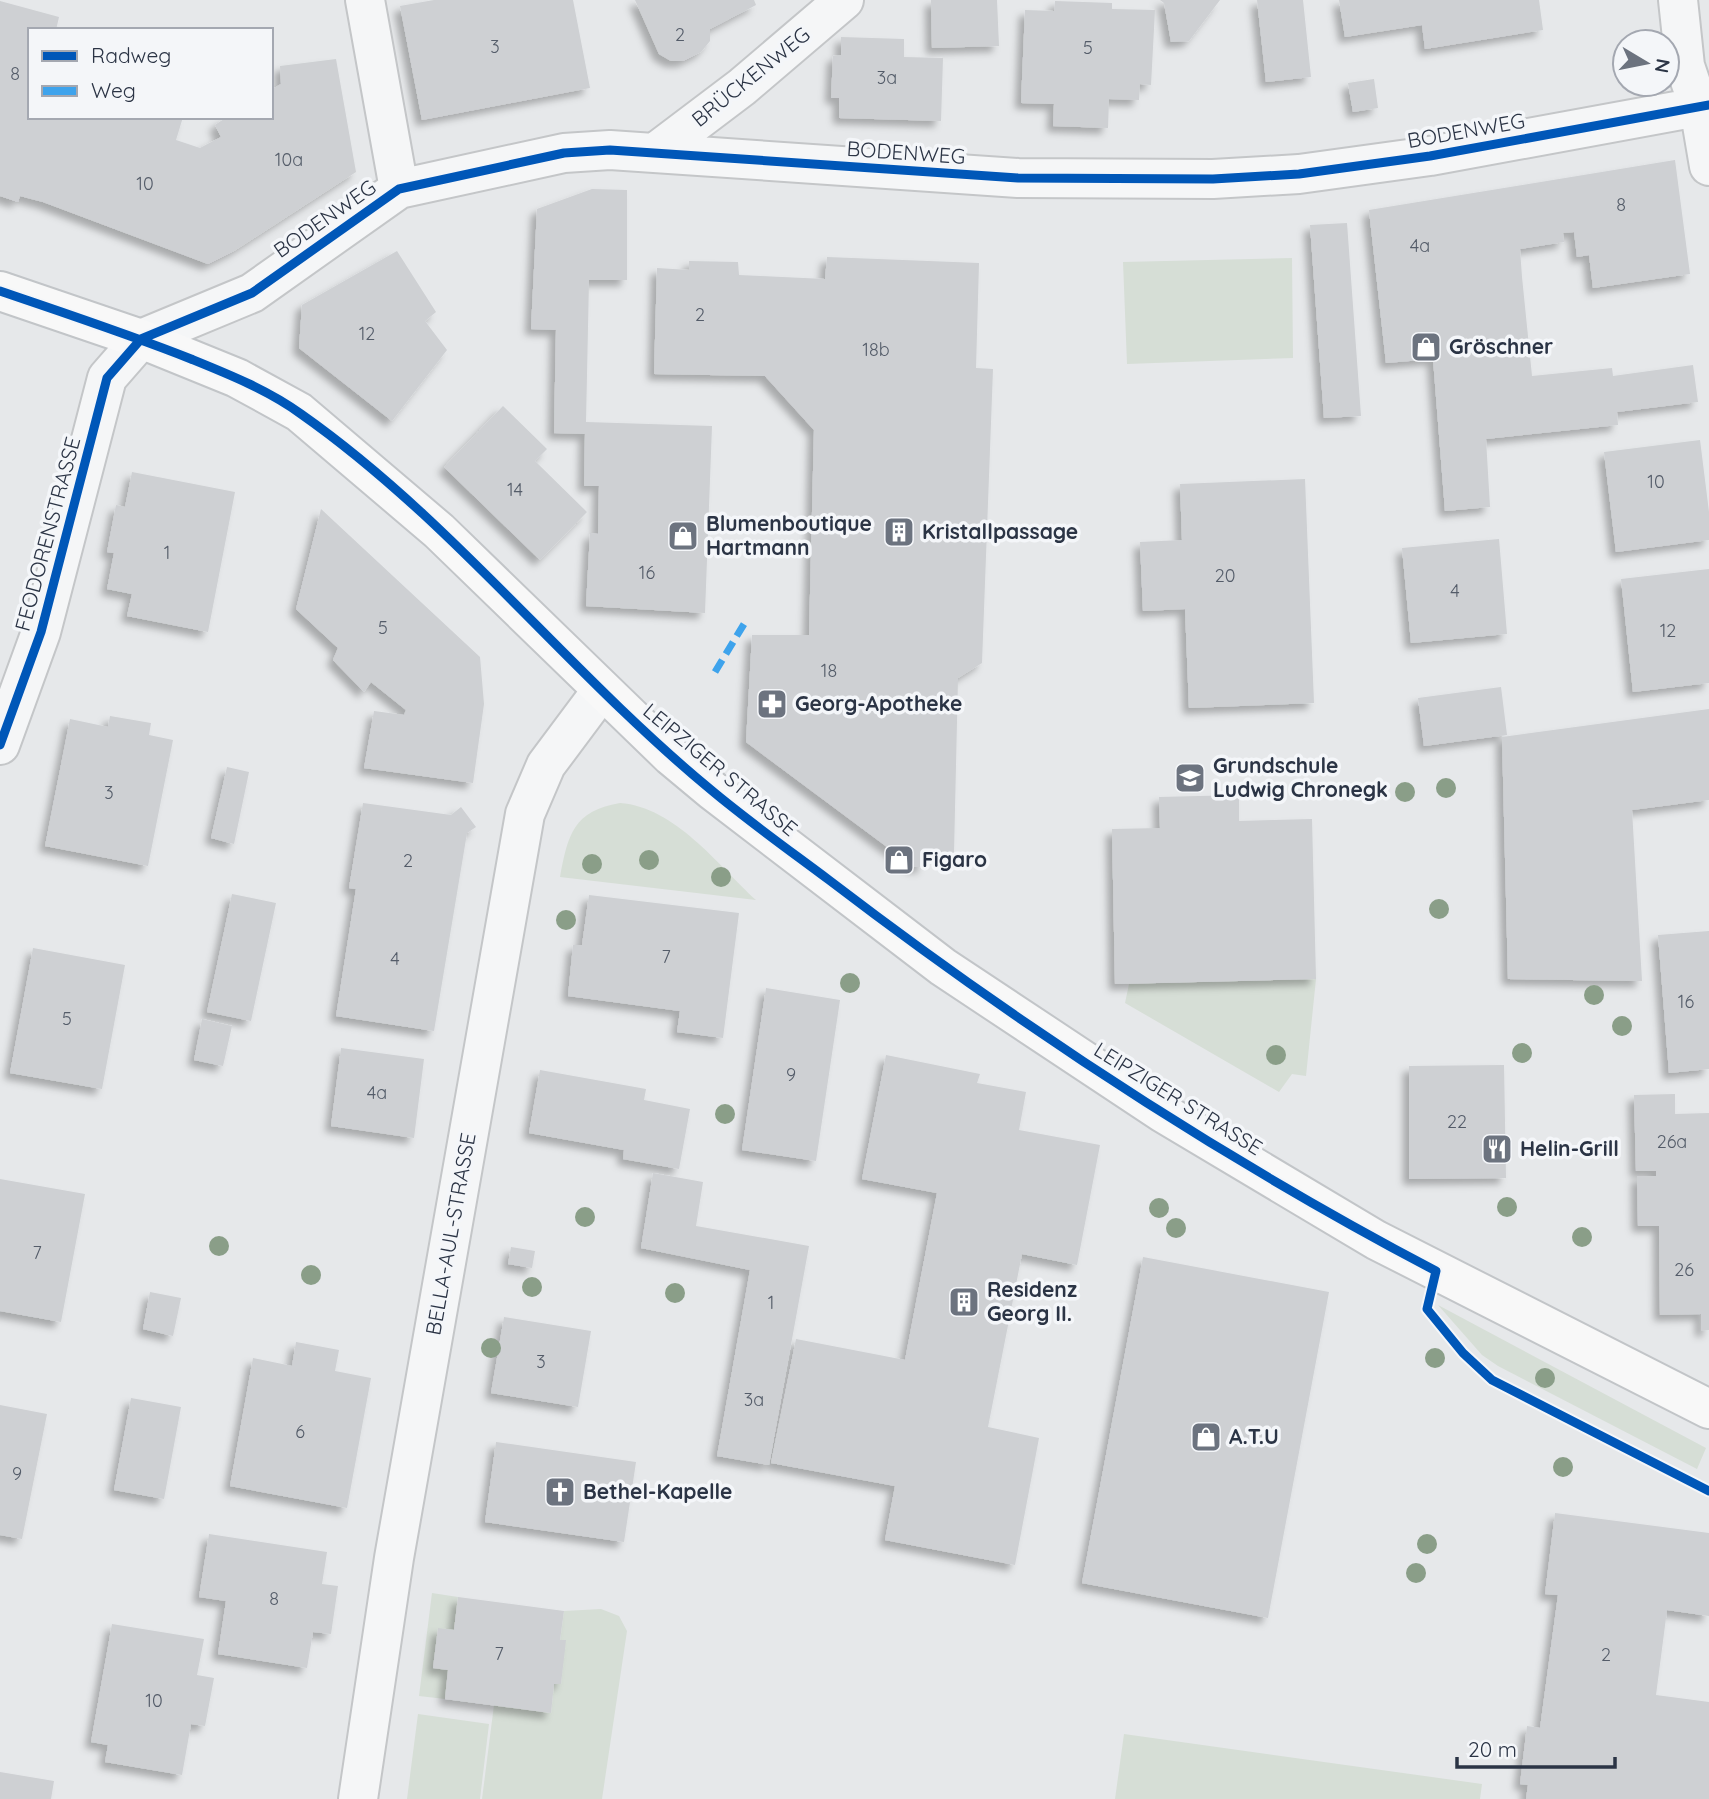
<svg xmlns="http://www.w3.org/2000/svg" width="1709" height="1799" font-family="Quicksand,sans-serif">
<defs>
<filter id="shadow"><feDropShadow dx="-6" dy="6" stdDeviation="3.5" flood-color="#0004"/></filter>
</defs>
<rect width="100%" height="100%" fill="#e6e8ea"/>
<!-- green -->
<path fill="#d6ded6" d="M1292,258L1293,358L1127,364L1123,262Z
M620,803C675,807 718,865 756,900L560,877C568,835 573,811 620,803Z
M1316,979L1306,1076L1292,1074L1279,1092L1125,1003L1129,984Z
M1438,1305L1706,1448L1697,1469L1498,1366L1482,1355Z
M432,1593L458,1597L454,1630L438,1629L433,1668L448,1670L445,1699L419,1696Z
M601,1609L619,1616L627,1631L602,1799H482L494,1705L551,1713L554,1684H561L565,1640H560L564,1611Z
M418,1714L489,1724L480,1799H407Z
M1124,1734L1482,1784L1480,1799H1115Z"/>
<!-- building -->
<path fill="#ced0d3" filter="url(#shadow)" d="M434,0H573L590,88L422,120L400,6Z
M635,0H754L756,5L710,29V41L701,52L683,61H671L659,54Z
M931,0H997L999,46L932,48Z
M1160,0H1220L1189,41L1171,42L1164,3Z
M1257,0H1303L1311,77L1266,82Z
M1339,0H1539L1543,30L1425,49L1422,25L1345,37Z
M0,1L59,17L56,30H30V117H183L176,140L200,148L221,137L215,125L227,117H271V90L281,84L280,66L336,59L356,172L234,251L208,264L43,202L20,196L18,202L0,196Z
M1055,1L1112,3V9L1155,10L1151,85L1140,84L1139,100L1109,99L1108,128L1053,126L1054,104L1021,103L1025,10L1054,11Z
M841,37L904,39V57L943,58L941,121L839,118V98H831L833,56L841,55Z
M1374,79L1378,108L1353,112L1348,83Z
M1675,160L1690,274L1593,288L1589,255L1577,257L1574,232L1563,233L1564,242L1520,249L1522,277L1532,376L1612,368L1613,376L1693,365L1698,402L1617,412L1618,425L1486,439L1490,507L1445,511L1433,359L1386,363L1369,210Z
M592,189L627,190V280H589L586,422L712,426L705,613L586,606L590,533L598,534L599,486H584L585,434L554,433L556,330L531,329L537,209Z
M1347,223L1361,416L1324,418L1310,225Z
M397,251L436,312L425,321L447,350L392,421L299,348L302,305Z
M827,257L979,263L976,368L993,369L982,663L958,678L954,853L923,852L924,867H914L746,742L752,635H809L814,430L765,376L654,374L657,268L689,270V261L738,262L739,275L825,279Z
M503,406L547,449L535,461L587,512L540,560L444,467Z
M1700,440L1709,512V540L1616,552L1604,452Z
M132,472L235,492L208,632L127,616L132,594L107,589L114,553L107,552L116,505L125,507Z
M1305,479L1314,703L1189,708L1185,609L1143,611L1140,542L1182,540L1180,484Z
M321,509L480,657L484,704L473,783L364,768L374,711L404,715L406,710L371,682L364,692L333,660L338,648L296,609Z
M1499,539L1507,634L1411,643L1402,548Z
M1709,569V683L1633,692L1621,579Z
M1501,687L1507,735L1424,746L1418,698Z
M1709,709V800L1632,810L1642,981L1508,979L1502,737Z
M110,716L151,723L149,735L173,740L148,866L45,846L70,719L108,727Z
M227,767L249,772L234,844L211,838Z
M1239,795V821L1312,819L1316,979L1115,984L1112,829L1160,828L1159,797Z
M363,803L451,815L461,807L476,827L467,833L434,1031L336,1016L356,889L349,888Z
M232,894L276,903L251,1021L207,1012Z
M589,895L739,913L723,1038L677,1032L680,1011L568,996L573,945H582Z
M1709,931V1069L1669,1073L1658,935Z
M33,948L125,965L102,1089L10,1073Z
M766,988L840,1000L816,1161L742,1150Z
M202,1019L232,1026L223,1066L194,1060Z
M341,1048L424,1059L414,1138L331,1126Z
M886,1055L980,1074L977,1083L1026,1092L1019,1130L1100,1145L1077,1265L1022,1254L988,1427L1039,1438L1015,1565L885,1540L895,1486L771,1463L796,1339L905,1360L937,1193L862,1179Z
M1504,1065L1506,1178L1409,1179V1066Z
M540,1070L646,1089L644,1100L690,1109L679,1169L623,1159L624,1150L529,1133Z
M1675,1094V1114L1709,1113V1330L1701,1331V1314L1660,1315L1659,1226H1638L1637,1176H1656V1171H1636L1634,1095Z
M653,1173L703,1182L696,1226L809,1246L769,1465L717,1456L750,1270L641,1248Z
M0,1179L85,1194L61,1322L0,1311Z
M511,1247L535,1251L532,1268L508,1264Z
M1143,1257L1329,1292L1268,1618L1082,1583Z
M150,1292L181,1298L173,1336L143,1329Z
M504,1317L591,1331L578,1407L491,1393Z
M296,1342L339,1350L335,1371L371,1378L347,1508L230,1486L253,1358L292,1366Z
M131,1398L181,1407L164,1499L114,1490Z
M0,1405L47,1414L22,1539L0,1535Z
M496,1442L636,1462L624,1542L485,1522Z
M1555,1513L1709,1533V1616L1667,1610L1656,1695L1709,1702V1799H1526L1528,1785L1520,1784L1527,1726L1540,1728L1558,1595L1545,1594Z
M209,1534L327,1552L322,1584L338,1586L331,1634L313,1632L307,1668L218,1654L226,1601L199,1597Z
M458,1597L564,1611L560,1640H566L561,1684H554L551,1713L445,1699L448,1670L433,1668L438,1628L454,1630Z
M112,1624L204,1639L197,1675L214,1678L205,1726L191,1724L182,1775L105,1762L108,1745L91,1742Z
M0,1772L54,1781L51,1799H0Z"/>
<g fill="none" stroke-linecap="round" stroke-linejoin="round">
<!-- minor casing -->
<g stroke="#c4c6c8" stroke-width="42">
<path id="minor" d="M365,0L399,189
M1678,0L1685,66L1699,107L1709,166
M656,152L742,87L844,0
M0,745L41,632L107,378L141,339L252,293L399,189L564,153L610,150L1018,178L1213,179L1299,174L1430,156L1709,105
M358,1799L394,1558L525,814L546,765L602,690"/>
</g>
<!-- major casing -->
<g stroke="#c2c5c8" stroke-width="42">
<path id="major" d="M0,291L141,339L237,378L299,412L439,531L671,756L713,791L943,967L1163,1113L1376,1240L1709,1409"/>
</g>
<!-- minor -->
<use href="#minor" stroke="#f5f6f7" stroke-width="38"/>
<!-- major -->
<use href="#major" stroke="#f8f8f8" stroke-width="38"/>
<!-- quiet -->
<path stroke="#3ea3ec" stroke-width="7" stroke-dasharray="14 7" stroke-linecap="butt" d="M715,672L744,624"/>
<!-- cycleway casing -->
<g stroke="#f4f6f9" stroke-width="13">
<path id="cycleway" d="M0,291C64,313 128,334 191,359C228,374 268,390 301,414C452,520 568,672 710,789C748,821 789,850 829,880C1020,1026 1223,1159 1436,1271L1427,1309L1463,1353L1492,1380L1709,1491
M0,745L41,632L107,378L141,339L252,293L399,189L564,153L610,150L1018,178L1213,179L1299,174L1430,156L1709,105"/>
</g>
<!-- cycleway -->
<use href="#cycleway" stroke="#0057b8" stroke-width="9"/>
</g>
<!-- trees -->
<g fill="#8a9e88">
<circle cx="1446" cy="788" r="10"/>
<circle cx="1405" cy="792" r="10"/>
<circle cx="649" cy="860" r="10"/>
<circle cx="592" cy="864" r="10"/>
<circle cx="721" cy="877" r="10"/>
<circle cx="1439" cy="909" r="10"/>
<circle cx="566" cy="920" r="10"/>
<circle cx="850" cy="983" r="10"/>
<circle cx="1594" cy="995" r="10"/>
<circle cx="1622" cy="1026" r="10"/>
<circle cx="1522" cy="1053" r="10"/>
<circle cx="1276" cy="1055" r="10"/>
<circle cx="725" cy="1114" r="10"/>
<circle cx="1507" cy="1207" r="10"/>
<circle cx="1159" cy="1208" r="10"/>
<circle cx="585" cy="1217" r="10"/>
<circle cx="1176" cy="1228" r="10"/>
<circle cx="1582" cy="1237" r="10"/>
<circle cx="219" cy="1246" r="10"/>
<circle cx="311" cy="1275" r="10"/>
<circle cx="532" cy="1287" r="10"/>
<circle cx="675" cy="1293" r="10"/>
<circle cx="491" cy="1348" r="10"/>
<circle cx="1435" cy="1358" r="10"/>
<circle cx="1545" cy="1378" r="10"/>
<circle cx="1563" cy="1467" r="10"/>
<circle cx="1427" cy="1544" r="10"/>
<circle cx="1416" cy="1573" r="10"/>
</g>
<!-- icons -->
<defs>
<g id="shop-square" transform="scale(1.575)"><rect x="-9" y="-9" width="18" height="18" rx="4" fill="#6c737f" stroke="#f4f6f9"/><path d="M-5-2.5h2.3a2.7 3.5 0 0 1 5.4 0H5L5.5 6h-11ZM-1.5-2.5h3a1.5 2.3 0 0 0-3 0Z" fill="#fff"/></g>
<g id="building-square" transform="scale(1.575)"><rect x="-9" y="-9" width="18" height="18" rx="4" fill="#6c737f" stroke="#f4f6f9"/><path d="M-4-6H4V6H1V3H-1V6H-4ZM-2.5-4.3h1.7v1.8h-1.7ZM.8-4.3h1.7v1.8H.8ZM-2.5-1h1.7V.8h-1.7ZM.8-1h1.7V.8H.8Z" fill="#fff"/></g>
<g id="pharmacy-square" transform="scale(1.575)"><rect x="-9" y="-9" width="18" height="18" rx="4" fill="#6c737f" stroke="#f4f6f9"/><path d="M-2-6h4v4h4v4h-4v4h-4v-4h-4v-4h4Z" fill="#fff"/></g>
<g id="school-square" transform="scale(1.575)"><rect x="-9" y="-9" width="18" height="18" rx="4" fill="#6c737f" stroke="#f4f6f9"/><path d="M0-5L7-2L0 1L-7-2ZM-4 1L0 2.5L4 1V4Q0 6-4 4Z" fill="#fff"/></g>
<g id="restaurant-square" transform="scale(1.575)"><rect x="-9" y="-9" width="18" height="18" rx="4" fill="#6c737f" stroke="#f4f6f9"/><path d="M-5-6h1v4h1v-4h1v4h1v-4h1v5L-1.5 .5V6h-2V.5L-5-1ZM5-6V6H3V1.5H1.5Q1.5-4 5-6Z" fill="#fff"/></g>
<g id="church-square" transform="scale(1.575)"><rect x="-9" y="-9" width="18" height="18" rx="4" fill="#6c737f" stroke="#f4f6f9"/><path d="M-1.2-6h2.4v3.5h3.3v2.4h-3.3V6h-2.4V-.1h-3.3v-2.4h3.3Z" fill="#fff"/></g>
</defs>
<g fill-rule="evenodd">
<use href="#shop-square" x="1426" y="347"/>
<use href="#building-square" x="899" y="532"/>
<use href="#shop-square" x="683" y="536"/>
<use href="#pharmacy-square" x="772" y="704"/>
<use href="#school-square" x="1190" y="778"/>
<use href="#shop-square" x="899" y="860"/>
<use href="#restaurant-square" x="1497" y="1149"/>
<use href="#building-square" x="964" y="1302"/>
<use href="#shop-square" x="1206" y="1437"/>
<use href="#church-square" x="560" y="1492"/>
</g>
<g text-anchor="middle" stroke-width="7" stroke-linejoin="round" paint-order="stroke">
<!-- number labels -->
<g font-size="18" fill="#545c69">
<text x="680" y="41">2</text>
<text x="495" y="53">3</text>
<text x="1088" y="54">5</text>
<text x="15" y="80">8</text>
<text x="887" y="84">3a</text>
<text x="289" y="166">10a</text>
<text x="145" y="190">10</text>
<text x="1621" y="211">8</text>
<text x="1420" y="252">4a</text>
<text x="700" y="321">2</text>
<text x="367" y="340">12</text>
<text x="876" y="356">18b</text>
<text x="1656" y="488">10</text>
<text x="515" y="496">14</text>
<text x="167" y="559">1</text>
<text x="647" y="579">16</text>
<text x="1225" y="582">20</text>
<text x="1455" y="597">4</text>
<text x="383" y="634">5</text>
<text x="1668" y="637">12</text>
<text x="829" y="677">18</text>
<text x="109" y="799">3</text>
<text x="408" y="867">2</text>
<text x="666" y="963">7</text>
<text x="395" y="965">4</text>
<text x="1686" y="1008">16</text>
<text x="67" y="1025">5</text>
<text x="791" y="1081">9</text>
<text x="377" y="1099">4a</text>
<text x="1457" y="1128">22</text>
<text x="1672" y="1148">26a</text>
<text x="37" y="1259">7</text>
<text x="1684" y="1276">26</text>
<text x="771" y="1309">1</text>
<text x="541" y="1368">3</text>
<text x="754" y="1406">3a</text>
<text x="300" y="1438">6</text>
<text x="17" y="1480">9</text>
<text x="274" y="1605">8</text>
<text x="499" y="1660">7</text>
<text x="1606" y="1661">2</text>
<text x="154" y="1707">10</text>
</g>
<!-- street labels -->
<g font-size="21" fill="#2b3445" stroke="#f4f6f9">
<text transform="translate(751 77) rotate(-39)" y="7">BRÜCKENWEG</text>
<text transform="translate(1466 131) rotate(-10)" y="7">BODENWEG</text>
<text transform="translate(906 153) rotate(4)" y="7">BODENWEG</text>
<text transform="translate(325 219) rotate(-35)" y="7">BODENWEG</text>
<text transform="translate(48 534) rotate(-75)" y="7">FEODORENSTRASSE</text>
<text transform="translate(720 770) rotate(40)" y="7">LEIPZIGER STRASSE</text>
<text transform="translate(1178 1099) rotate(32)" y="7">LEIPZIGER STRASSE</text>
<text transform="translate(451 1234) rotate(-80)" y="7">BELLA-AUL-STRASSE</text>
</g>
<!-- poi labels -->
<g font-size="21" font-weight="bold" fill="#2b3445" stroke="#f4f6f9" text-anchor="start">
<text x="1449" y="354">Gröschner</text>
<text x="706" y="531">Blumenboutique<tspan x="706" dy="24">Hartmann</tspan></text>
<text x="922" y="539">Kristallpassage</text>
<text x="795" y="711">Georg-Apotheke</text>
<text x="1213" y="773">Grundschule<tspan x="1213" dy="24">Ludwig Chronegk</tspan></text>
<text x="922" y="867">Figaro</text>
<text x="1520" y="1156">Helin-Grill</text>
<text x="987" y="1297">Residenz<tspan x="987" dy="24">Georg II.</tspan></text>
<text x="1229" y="1444">A.T.U</text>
<text x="583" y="1499">Bethel-Kapelle</text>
</g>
</g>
<!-- legend -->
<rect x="28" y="28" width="245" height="91" fill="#f4f6f9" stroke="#a4a8b1" stroke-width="2"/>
<rect x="42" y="51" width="35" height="10" fill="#0057b8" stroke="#a4a8b1" stroke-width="2"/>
<text x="91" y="63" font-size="21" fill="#2b3445">Radweg</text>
<rect x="42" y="86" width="35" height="10" fill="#3ea3ec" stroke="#a4a8b1" stroke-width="2"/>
<text x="91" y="98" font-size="21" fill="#2b3445">Weg</text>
<!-- north arrow -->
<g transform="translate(1646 63) rotate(100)"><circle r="33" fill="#f4f6f9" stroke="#a4a8b1" stroke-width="2"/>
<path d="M0-5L12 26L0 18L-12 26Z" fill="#6c737f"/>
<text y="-10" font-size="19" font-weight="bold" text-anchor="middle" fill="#2b3445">N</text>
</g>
<!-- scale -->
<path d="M1457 1757v10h158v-10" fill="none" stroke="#2b3445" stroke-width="3.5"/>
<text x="1468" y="1757" font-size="21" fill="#2b3445" stroke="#f4f6f9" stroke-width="5" paint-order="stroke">20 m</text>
</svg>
